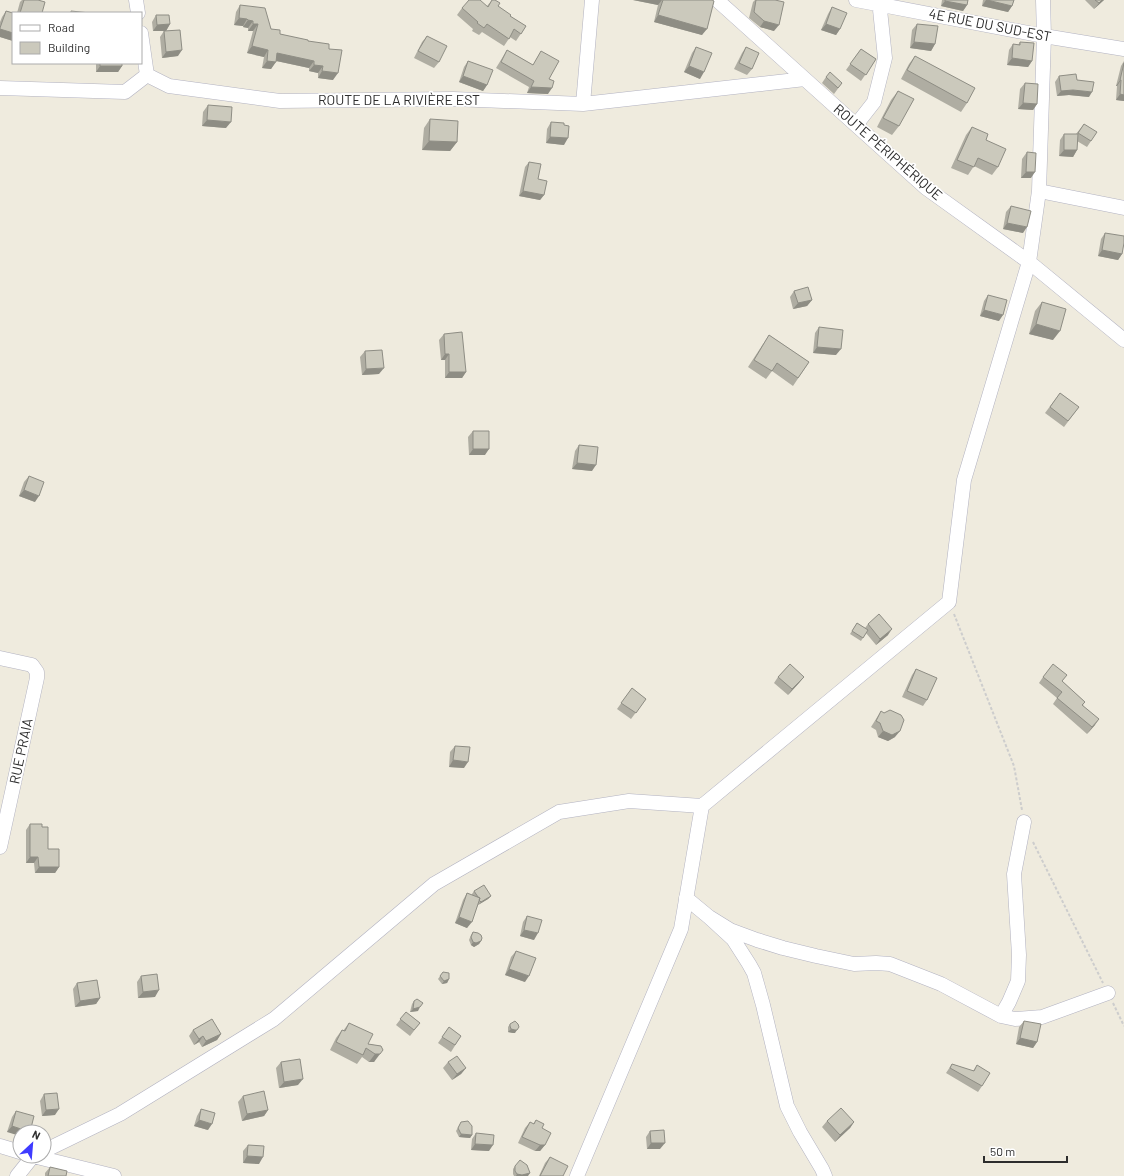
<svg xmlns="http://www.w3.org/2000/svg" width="1124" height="1176" font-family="Barlow,sans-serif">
<rect width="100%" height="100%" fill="#efebde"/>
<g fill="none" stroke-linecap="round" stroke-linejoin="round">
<!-- minor casing -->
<g stroke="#b2b2c1" stroke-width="15">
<path id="minor" d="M136,0L138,13
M717,0L926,188L1029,262L1124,340
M856,0L1044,36L1124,49
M141,33L147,75
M0,88L125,92L147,75L169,86L280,101L453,99L583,104L805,79
M583,104L592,0
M856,125L874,102L885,58L879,0
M1039,191L1124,208
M0,658L32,665L37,672V678L0,847
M686,898L709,917L733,939L749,964L754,973L763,1005L787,1106L800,1132L822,1169L825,1176
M709,917L730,930L757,940L783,948L816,956L854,964L876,963L890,964L941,984L1001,1016L1015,1019L1042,1017L1108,993
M1001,1016L1009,1002L1018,981L1019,955L1014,874L1024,822
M0,1146L20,1152
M44,1151L120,1114L274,1019L434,884L559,812L629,801L702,806
M33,1156L114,1176
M17,1176L33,1156
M577,1176L681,929L702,806L949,602L964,480L1029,262L1039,191L1044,36L1043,0"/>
</g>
<!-- path -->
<path stroke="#cdcdcd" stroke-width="2" stroke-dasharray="3 2" stroke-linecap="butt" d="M954,614L1014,766L1022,810
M1033,842L1103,983
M1113,1003L1124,1026"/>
<!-- minor -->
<use href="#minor" stroke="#fff" stroke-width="14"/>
</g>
<!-- wall -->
<path fill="#afada2" d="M22,0H38L42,13H17L20,2Z
M492,0L498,6L510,16L526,26L516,41L510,37L504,46L482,32L479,35L472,31L473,29L457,15L462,8L487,6Z
M633,0H712L702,35L654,22L658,5Z
M755,0H775L774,31L760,27L749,18L753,2Z
M942,0H968L967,5L963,11L941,6Z
M983,0H1014L1012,6L1008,12L982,6Z
M1085,0H1104L1094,9Z
M240,5L271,29L280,34L308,41L329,49L333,80L318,78V73L309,71V68L276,61L271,69L262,68L264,57L247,53L253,31H248V28L243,27V26L234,25L236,12Z
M832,7L840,29L836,35L821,30L828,14Z
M6,11L13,13V41L0,37V22L2,17Z
M156,15L170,24L166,31H153L152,22Z
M917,24L935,44L931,51L910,48L912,30Z
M164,31L178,56L162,58L160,37Z
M427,36L439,62L434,68L414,58L422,42Z
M1020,42L1032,61L1028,67L1007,65L1009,50L1013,44L1018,45Z
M696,47L700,79L684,72L692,53Z
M746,47L752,69L747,75L734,69L742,53Z
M861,49L876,59L861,81L846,70Z
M507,50L533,65L541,51L549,79L548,94L527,93L529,87L496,68Z
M915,56L967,103L961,112L901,79L909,64Z
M468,61L487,85L483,91L459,82L464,67Z
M1124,61V101L1116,100L1117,86H1116L1121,66Z
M96,63H122V66L118,72H96Z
M1059,76L1077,80L1089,97L1069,95L1057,96L1055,82Z
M826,77L842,83L834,94L822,83Z
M1025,83L1037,104L1033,110L1018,109L1020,89Z
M898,91L899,126L892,135L877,127L891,100Z
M208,105L226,128L202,126L203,112Z
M430,119L457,142L450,151L422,150L424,128Z
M551,122L564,145L546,143L547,129Z
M1084,124L1091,141L1087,147L1077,141V150L1073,157L1059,156L1060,140L1064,134H1076Z
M972,127L986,140L998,167L992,175L974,166L968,175L951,168L966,135Z
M1027,152L1031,178H1021L1022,159Z
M529,162L544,195L540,200L519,196L525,167Z
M1011,206L1023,233L1003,229L1006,212Z
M1105,233L1122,254L1118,260L1098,256L1101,239Z
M794,291L812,300L807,306L793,309L790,297Z
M988,295L999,321L980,316L984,301Z
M1042,302L1053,340L1029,334L1035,311Z
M819,327L836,355L813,353L815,333Z
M444,334L466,372L462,378H445V360H441L439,340Z
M769,335L809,362L793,386L772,371L766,379L748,367Z
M365,351L379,374L362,375L360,357Z
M1060,393L1079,407L1064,427L1045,413Z
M473,431L485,455H469L468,437Z
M579,445L592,471L572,469L575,451Z
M29,476L35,502L19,496L24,482Z
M857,623L865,628L868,624L888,635L876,645L866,633L861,641L850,634Z
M916,669L927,700L923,706L902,697L912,675Z
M1067,675L1062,681L1085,702L1083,705L1095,725L1087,734L1053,704L1057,698L1039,683L1043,677Z
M778,677H804L799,683L788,695L774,683Z
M632,688L646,699L631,719L617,709Z
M881,711L895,737L888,741L878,737L876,730L871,727Z
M455,746L464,768L449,767L450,752Z
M30,824L42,827L48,849L59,867L55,873H35L34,863H26V830Z
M474,891L491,896L488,899L478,905L467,928L455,923L463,900L467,893L472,895V894Z
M527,916L534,940L520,936L523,922Z
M473,932L481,941L479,944L474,947L471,945L469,940L471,935Z
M516,951L525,982L505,975L511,957Z
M443,972L449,979L447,983L442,984L438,979Z
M141,976L155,997L138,998L137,982Z
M77,983L100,998L96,1004L75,1007L73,989Z
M414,1001L418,1011L410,1012L412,1004Z
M406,1012L420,1023L410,1036L396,1025Z
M1024,1021L1037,1042L1033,1048L1016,1044L1019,1027Z
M349,1023L368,1044L381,1046L374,1062H369L362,1057L357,1064L330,1050L336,1038L342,1030L343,1031Z
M510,1024L515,1033H513L508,1032V1027Z
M449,1027L461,1036L451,1052L438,1043Z
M193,1030L221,1034L217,1040L202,1047L199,1042L194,1045L189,1036Z
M281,1062L298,1085L279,1088L276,1068Z
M448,1062L466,1068L461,1074L452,1080L443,1068Z
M952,1064L973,1071L977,1065L982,1086L978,1092L946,1073Z
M44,1094L55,1115L42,1116L40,1101Z
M243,1096L268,1110L264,1116L242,1121L238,1102Z
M201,1109L208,1130L194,1126L197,1116Z
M16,1111L29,1132H7L12,1117Z
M536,1120L542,1128L545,1145L540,1151H535L518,1143L525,1128L530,1122L533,1124Z
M827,1121L854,1122L850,1128L835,1142L822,1127Z
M461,1122L472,1135L470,1138L459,1137L456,1131Z
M650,1131L660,1149H647L646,1137Z
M476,1133L489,1151L471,1150L472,1139Z
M248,1145L259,1164L243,1163V1151Z
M550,1157L563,1176H539L545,1163Z
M515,1166L528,1176H514L513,1174V1169Z
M50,1167L66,1176H45V1173Z"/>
<!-- shaded-wall -->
<path fill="#8e8d84" d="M633,0H662L658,5Z
M986,0H987L1012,6L1008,12L982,6Z
M1102,0H1104L1094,9L1099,3Z
M945,1L967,5L963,11L941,6Z
M658,15L707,29L702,35L654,22Z
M239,18L247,19L243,26L234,25Z
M248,20L253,21L248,28L243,27Z
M764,21L779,25L774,31L760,27Z
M170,24L166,31H153L157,25Z
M253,24H258L253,31H248Z
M826,24L840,29L836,35L821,30Z
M0,29L13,33V41L0,37Z
M914,42L935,44L931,51L910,48Z
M252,46L268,50L264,57L247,53Z
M182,50L178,56L162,58L166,52Z
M277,53L314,61L309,68L272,60Z
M1012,58L1032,61L1028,67L1007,65Z
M267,61L276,62L271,69L262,68Z
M314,65L323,66L318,73L309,71Z
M100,66H122L118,72H96Z
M689,66L704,72L700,79L684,72Z
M322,71L338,73L333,80L318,78Z
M463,76L487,85L483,91L459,82Z
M1120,80H1121L1117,86H1116Z
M531,87L552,88L548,94L527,93Z
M1073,90L1092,92L1089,97L1069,95L1057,96L1061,91Z
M1120,94L1124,95V101L1116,100Z
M1023,103L1037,104L1033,110L1018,109Z
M207,120L231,122L226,128L202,126Z
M550,137L568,138L564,145L546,143Z
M429,141L457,142L450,151L422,150Z
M1064,150H1077L1073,157L1059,156Z
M1026,172H1035L1031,178H1021Z
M523,191L544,195L540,200L519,196Z
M1007,223L1027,227L1023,233L1003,229Z
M1102,250L1122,254L1118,260L1098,256Z
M812,300L807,306L793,309L798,303Z
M984,310L1003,315L999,321L980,316Z
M1036,324L1060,331L1053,340L1029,334Z
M817,347L841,349L836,355L813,353Z
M445,354H449L445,360H441Z
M384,368L379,374L362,375L366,369Z
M449,372H466L462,378H445Z
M473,449H489L485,455H469Z
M577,463L596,465L592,471L572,469Z
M24,490L39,496L35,502L19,496Z
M892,629L888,635L876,645L880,639Z
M804,677L799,683L788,695L792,689Z
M1099,719L1095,725L1087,734L1092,727Z
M883,731H900L895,737L888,741L878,737Z
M453,760L468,762L464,768L449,767Z
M30,857H38L34,863H26Z
M39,867H59L55,873H35Z
M491,896L488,899L478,905L481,902Z
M459,917L472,922L467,928L455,923Z
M524,930L538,933L534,940L520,936Z
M481,941L479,944L474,947L471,945L473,942Z
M509,969L529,976L525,982L505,975Z
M449,979L447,983L442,984L444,981Z
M159,990L155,997L138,998L143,992Z
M100,998L96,1004L75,1007L80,1001Z
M420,1007L418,1011L410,1012L413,1009Z
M511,1029L517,1030L515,1033H513L508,1032Z
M221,1034L217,1040L202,1047L206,1041Z
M203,1036L199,1042L194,1045L199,1039Z
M1020,1038L1037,1042L1033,1048L1016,1044Z
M375,1054H380L374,1062H369Z
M466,1068L461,1074L452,1080L457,1074Z
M303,1079L298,1085L279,1088L284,1082Z
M59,1109L55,1115L42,1116L46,1110Z
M268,1110L264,1116L242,1121L247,1114Z
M199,1120L212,1124L208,1130L194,1126Z
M854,1122L850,1128L835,1142L840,1135Z
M12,1126L30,1132H20V1136L7,1132Z
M461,1134L472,1135L470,1138L459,1137Z
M651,1143H665L660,1149H647Z
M475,1144L493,1145L489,1151L471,1150Z
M540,1145H545L540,1151H535Z
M247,1156L263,1157L259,1164L243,1163Z
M530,1173L528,1176H516L517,1174Z"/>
<!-- building -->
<path fill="#cbc9bc" stroke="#8e8d84" d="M24,0H38L45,2L42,13H20Z
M469,0H480L488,7L492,0H495L500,3L498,6L511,15L510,16L526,26L521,34L514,29L509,39L487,24L484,28L477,23L478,22L462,8Z
M663,0H712L714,1L707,29L658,15Z
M756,0H775L784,2L779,25L764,21L754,12Z
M945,0H968L967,5L945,1Z
M987,0H1014L1012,6Z
M1095,0H1102L1099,3Z
M240,5L265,8L271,29L280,30V34L308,40V41L329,44V49L342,50L338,73L322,71L323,66L314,65V61L277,53L276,62L267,61L268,50L252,46L258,24H253V21L248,20L247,19L239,18Z
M832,7L847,13L840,29L826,24Z
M6,11L13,13V33L0,29V28Z
M71,11L90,13H71Z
M156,15H169L170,24L157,25Z
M917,24L938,26L935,44L914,42Z
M180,30L182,50L166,52L164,31Z
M427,36L447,46L439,62L418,51Z
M1020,42L1034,43L1032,61L1012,58L1013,44L1020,45Z
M696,47L712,53L704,72L689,66Z
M746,47L759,53L752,69L739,63Z
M861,49L876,59L866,75L850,64Z
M507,50L533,65L541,51L559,61L549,79L554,81L552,88L531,87L534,81L501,62Z
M915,56L975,88L967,103L907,70Z
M468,61L493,70L487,85L463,76Z
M100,63H122V66H100Z
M1124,63V95L1120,94L1121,80H1120Z
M830,72L842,83L838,88L826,77Z
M1076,74L1077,80L1094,82L1092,92L1073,90L1061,91L1059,76Z
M1025,83L1038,84L1037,104L1023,103Z
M898,91L914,99L899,126L883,118Z
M208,105L232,107L231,122L207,120Z
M430,119L458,121L457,142L429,141Z
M551,122L564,123V125L569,126L568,138L550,137Z
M1084,124L1097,132L1091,141L1078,133Z
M972,127L988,134L986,140L1006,149L998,167L978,158L974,167L957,160Z
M1064,134H1078L1077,150H1064Z
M1027,152L1036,153L1035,172H1026Z
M529,162L541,164L538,179L547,181L544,195L523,191Z
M1011,206L1031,211L1027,227L1007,223Z
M1105,233L1124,236V243L1122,254L1102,250Z
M808,287L812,300L798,303L794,291Z
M988,295L1007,300L1003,315L984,310Z
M1042,302L1066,309L1060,331L1036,324Z
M819,327L843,330L841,349L817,347Z
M462,332L466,372H449V354H445L444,334Z
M769,335L809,362L798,378L777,363L772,371L754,360Z
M382,350L384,368L366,369L365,351Z
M1060,393L1079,407L1068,421L1050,407Z
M473,431H489V449H473Z
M579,445L598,447L596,465L577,463Z
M29,476L44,482L39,496L24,490Z
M879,614L892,629L880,639L868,624Z
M857,623L868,630L863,638L852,631Z
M790,664L804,677L792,689L778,677Z
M1053,664L1067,675L1062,681L1085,702L1082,705L1099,719L1092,727L1057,698L1062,692L1043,677Z
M916,669L937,678L927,700L907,691Z
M632,688L646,699L636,713L621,703Z
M890,710L901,715L904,720L900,731L892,735L883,731L880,723L876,721L881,711L884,713Z
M455,746L470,747L468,762L453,760Z
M30,824H42V827H48V849H59V867H39L38,857H30Z
M484,885L491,896L481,902L479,900L480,898L478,897L474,891Z
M467,893L480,898L472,922L459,917Z
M527,916L542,920L538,933L524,930Z
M473,932L478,933L481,935L482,938L481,941L476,943L473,942L471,937Z
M516,951L536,958L529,976L509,969Z
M443,972L449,973V979L444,981L440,976Z
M157,974L159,990L143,992L141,976Z
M97,980L100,998L80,1001L77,983Z
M417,999L423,1003L420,1007L413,1009L414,1001Z
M406,1012L420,1023L414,1030L400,1019Z
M212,1019L221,1034L206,1041L203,1036L199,1039L193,1030Z
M515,1021L518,1024L519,1027L517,1030H515L511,1029L510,1026V1024Z
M1024,1021L1041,1024L1037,1042L1020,1038Z
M349,1023L373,1034L368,1044L381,1046L383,1050L380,1054H375L366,1048L363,1055L336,1042L342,1030L345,1031Z
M449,1027L461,1036L455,1045L442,1037Z
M457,1056L466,1068L457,1074L448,1062Z
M300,1059L303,1079L284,1082L281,1062Z
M952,1064L974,1071L977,1065L990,1073L982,1086L950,1068Z
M264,1091L268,1110L247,1114L243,1096Z
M57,1093L59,1109L46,1110L44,1094Z
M841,1108L854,1122L840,1135L827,1121Z
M201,1109L215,1113L212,1124L199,1120Z
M16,1111L34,1116L30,1132L12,1126Z
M536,1120L544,1124L542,1128L551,1133L545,1145H540L522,1137L530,1122L534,1124Z
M468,1121L472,1126V1135L461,1134L458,1128L461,1122Z
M664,1130L665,1143H651L650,1131Z
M476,1133L494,1135L493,1145L475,1144Z
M248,1145L264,1146L263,1157L247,1156Z
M550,1157L568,1166L563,1176H540Z
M520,1160L527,1165L530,1173L522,1175L517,1174L515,1171V1166Z
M50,1167L67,1171L66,1176H48Z"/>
<g text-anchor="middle" stroke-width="3.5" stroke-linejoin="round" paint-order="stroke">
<!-- street labels -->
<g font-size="14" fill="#2d2d2d" stroke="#fff">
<text transform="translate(990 25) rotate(11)" y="5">4E RUE DU SUD-EST</text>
<text x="399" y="105">ROUTE DE LA RIVIÈRE EST</text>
<text transform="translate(888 152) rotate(41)" y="5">ROUTE PÉRIPHÉRIQUE</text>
<text transform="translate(21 751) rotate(-78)" y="5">RUE PRAIA</text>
</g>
</g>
<!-- legend -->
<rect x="12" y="12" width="130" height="52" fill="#ffffff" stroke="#ababab"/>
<rect x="20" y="25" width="20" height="6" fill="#ffffff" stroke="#ababab"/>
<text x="48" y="32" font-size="12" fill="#2d2d2d">Road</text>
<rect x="20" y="42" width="20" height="12" fill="#cbc9bc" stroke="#ababab"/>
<text x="48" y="52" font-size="12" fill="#2d2d2d">Building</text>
<!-- north arrow -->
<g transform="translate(32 1144) rotate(26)"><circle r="19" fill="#ffffff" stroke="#ababab"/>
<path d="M0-3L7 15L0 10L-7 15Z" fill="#3f3bff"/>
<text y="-6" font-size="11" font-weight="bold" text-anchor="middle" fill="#2d2d2d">N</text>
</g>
<!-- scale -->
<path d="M984 1156v6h83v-6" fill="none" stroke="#2d2d2d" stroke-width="2"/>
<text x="990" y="1156" font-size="12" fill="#2d2d2d" stroke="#ffffff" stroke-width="3" paint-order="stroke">50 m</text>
</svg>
